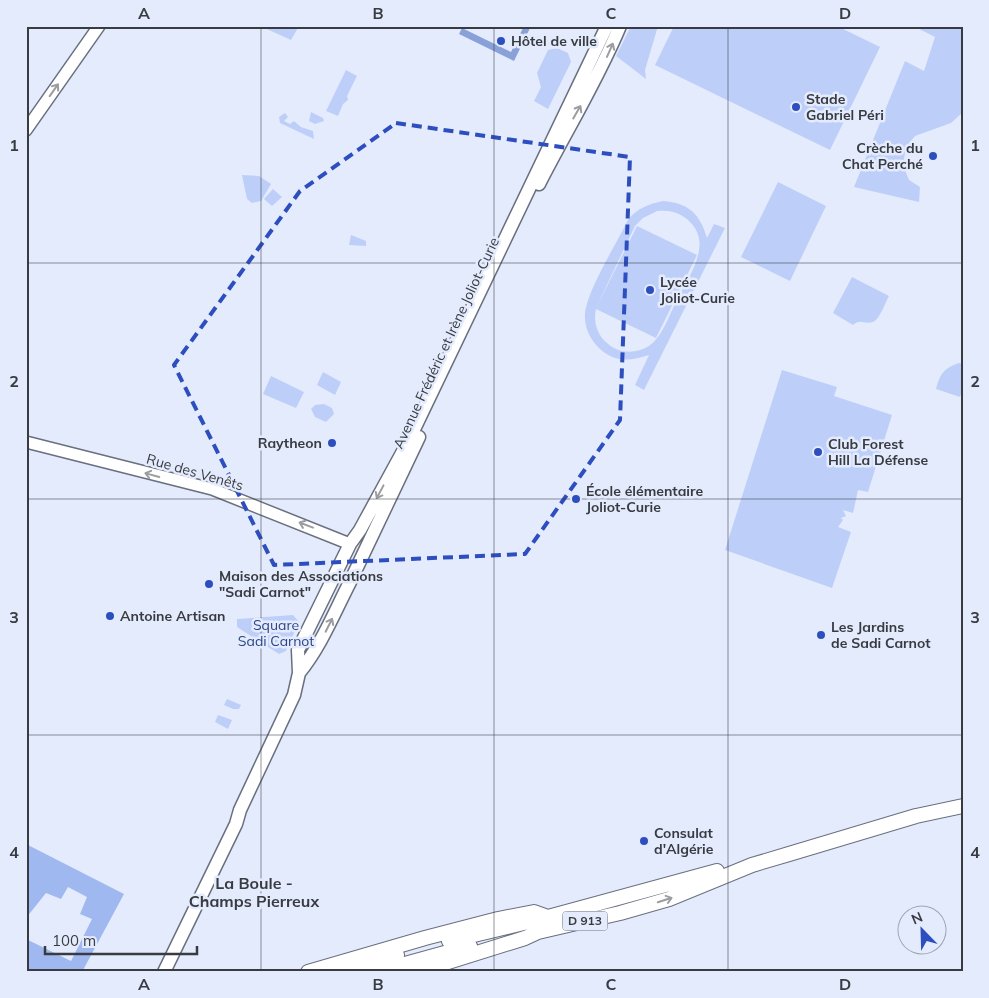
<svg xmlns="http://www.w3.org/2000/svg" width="989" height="998" font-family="Mulish,sans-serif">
<rect width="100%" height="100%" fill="#e4ebfc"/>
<!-- green -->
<path fill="#bdcff9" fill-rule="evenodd" d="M260,26H299L291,40Z
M631,26H658L645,70L646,79L616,56Z
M674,26H837L880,47L830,150L655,65Z
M913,26H963V112L951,123L915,136L906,147L903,165L909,180L920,187L919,202L854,187L905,61L924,71L935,37Z
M557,48L568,53L571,62L548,109L534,101L541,87L537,73L548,50Z
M346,70L357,76L347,96L348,100L343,104L338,116L326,111Z
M311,112L323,118L324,121L315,124L309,121Z
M285,113L288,117L284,121L290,124L294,121L301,127L313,131L314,139L280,123L279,117Z
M242,175L259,176L271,184L261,201L252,203L247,199Z
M778,182L826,206L790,281L741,257Z
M273,189L282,197L272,206L264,199Z
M663,201C689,203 700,214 707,238L714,224L725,228L644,390L635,385L649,355C630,361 616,363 600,349C590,340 584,327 585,314C587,290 617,243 628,220C637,208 649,204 663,201ZM657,211C669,210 680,212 689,221C714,244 688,277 677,300C669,315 663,336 649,346C636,354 618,354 607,343C597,335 593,321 596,309L656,338L697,255L637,226L596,308L635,226L643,218Z
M351,235L366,241V246L349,245Z
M852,277L889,296C885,303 880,319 873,322C865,325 860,318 853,325L833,313Z
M959,363L963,364V388L960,397L936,389C940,374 944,368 959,363Z
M782,370L837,387L834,396L892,415L868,492L858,490L853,513L843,510L846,516L841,518L843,520L838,527L851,532L832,588L725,550Z
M323,372L341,382L335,395L317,385Z
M271,376L304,392L296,408L263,394Z
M324,404L332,408L334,414L326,422L315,417L311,409L315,405Z
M293,615L299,622L286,651L279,654L237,627V619Z
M227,699L241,705L239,709H233L224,705Z
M218,715L232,720L228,729L215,722Z"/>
<!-- forest -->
<path fill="#a0b8f0" d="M26,844L124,894L82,972H26V939L71,961L92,919L80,914L87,897L68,887L61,899L46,893L26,918Z"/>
<!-- water -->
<path fill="#89a1d8" d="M524,26L530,28L514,61L459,34L462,28L511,52Z"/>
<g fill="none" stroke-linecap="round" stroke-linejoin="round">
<!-- tertiary casing -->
<g stroke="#696f7e" stroke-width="14">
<path id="tertiary" d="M26,130L99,26
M26,442L212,489L350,544"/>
</g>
<!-- secondary casing -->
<g stroke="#696f7e" stroke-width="15">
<path id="secondary" d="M539,184C566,131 597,81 620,26
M299,673C321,646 334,613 350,582C373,534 396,486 419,437
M164,972L236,824L240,810L294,695L299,673L298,650L350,544L360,530L407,444L607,26"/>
</g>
<!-- primary casing -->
<g stroke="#696f7e" stroke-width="16">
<path id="primary" d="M449,941L540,919
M308,972L425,938L498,919L534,912L548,917L717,871
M343,972L397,955
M376,972L470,946
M416,972L525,938L538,932L620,913L669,899L752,865L789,854L916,816L963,806"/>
</g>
<!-- tertiary -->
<use href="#tertiary" stroke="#fff" stroke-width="11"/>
<!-- secondary -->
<use href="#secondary" stroke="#fff" stroke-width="12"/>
<!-- primary -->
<use href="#primary" stroke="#fff" stroke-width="14"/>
</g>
<!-- one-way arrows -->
<defs><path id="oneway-shaft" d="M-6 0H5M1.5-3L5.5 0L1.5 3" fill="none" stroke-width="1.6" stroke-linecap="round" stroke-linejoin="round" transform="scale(1.25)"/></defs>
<g stroke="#9c9da0">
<use href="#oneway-shaft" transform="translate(610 50) rotate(-66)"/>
<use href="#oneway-shaft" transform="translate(54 90) rotate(-55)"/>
<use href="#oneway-shaft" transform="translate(577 112) rotate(-60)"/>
<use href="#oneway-shaft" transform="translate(152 475) rotate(-165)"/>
<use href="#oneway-shaft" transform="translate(380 492) rotate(118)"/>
<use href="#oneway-shaft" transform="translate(306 525) rotate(-159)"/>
<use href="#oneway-shaft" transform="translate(329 625) rotate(-63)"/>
<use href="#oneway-shaft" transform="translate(665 900) rotate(-18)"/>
</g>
<!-- marked area -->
<path fill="none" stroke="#2d4ebe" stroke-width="4" stroke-dasharray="10 6" stroke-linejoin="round" d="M396,123L630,157L620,420L525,554L274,565L174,365L300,191Z"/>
<!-- grid -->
<path fill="none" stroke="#383b41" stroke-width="1" stroke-opacity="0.55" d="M261,26V972M494,26V972M728,26V972M26,263H963M26,499H963M26,735H963"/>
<!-- markers -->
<g fill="#2d4ebe" stroke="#e4ebfc" stroke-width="2">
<circle cx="501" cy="41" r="5"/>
<circle cx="796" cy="107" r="5"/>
<circle cx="933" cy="156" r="5"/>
<circle cx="650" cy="290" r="5"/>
<circle cx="332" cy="443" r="5"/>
<circle cx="818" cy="452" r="5"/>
<circle cx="576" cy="499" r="5"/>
<circle cx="209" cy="584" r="5"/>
<circle cx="110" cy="616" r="5"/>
<circle cx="821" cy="635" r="5"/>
<circle cx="644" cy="841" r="5"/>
</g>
<g text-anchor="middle" stroke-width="5" stroke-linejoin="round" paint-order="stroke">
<!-- shield labels -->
<rect fill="#e4ebfc" stroke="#6c7079" stroke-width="1" x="562.5" y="911.5" width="45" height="19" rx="4"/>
<g font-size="12" font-weight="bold" fill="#383b41">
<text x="585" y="925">D 913</text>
</g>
<!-- poi labels -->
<g font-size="14" font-weight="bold" fill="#383b41" stroke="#e4ebfc" text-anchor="start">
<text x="511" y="46">Hôtel de ville</text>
<text x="806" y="104">Stade<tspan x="806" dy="16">Gabriel Péri</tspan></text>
<text x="923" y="153" text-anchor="end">Crèche du<tspan x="923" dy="16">Chat Perché</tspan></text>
<text x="660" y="287">Lycée<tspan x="660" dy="16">Joliot-Curie</tspan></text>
<text x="322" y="448" text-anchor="end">Raytheon</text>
<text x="828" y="449">Club Forest<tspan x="828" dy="16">Hill La Défense</tspan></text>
<text x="586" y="496">École élémentaire<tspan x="586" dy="16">Joliot-Curie</tspan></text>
<text x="219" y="581">Maison des Associations<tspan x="219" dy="16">"Sadi Carnot"</tspan></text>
<text x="120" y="621">Antoine Artisan</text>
<text x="831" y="632">Les Jardins<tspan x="831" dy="16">de Sadi Carnot</tspan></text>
<text x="654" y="838">Consulat<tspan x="654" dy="16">d'Algérie</tspan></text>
</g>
<!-- street labels -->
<g font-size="14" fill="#383b41" stroke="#e4ebfc">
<text transform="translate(446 343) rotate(-65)" y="5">Avenue Frédéric et Irène Joliot-Curie</text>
<text transform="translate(195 472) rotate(16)" y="5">Rue des Venêts</text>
</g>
<!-- park labels -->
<g font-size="14" fill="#2d4487" stroke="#e4ebfc">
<text x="276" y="630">Square<tspan x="276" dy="16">Sadi Carnot</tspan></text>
</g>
<!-- quarter labels -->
<g font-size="16" font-weight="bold" fill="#383b41" stroke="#e4ebfc">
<text x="254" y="889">La Boule -<tspan x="254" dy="18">Champs Pierreux</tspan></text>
</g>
</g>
<!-- border -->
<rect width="989" height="998" fill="none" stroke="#e4ebfc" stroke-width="55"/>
<!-- north arrow -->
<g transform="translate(922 930) rotate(337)"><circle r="24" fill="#e4ebfc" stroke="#9fa5b1"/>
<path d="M0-4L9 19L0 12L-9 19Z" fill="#2d4ebe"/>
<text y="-8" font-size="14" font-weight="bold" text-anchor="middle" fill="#383b41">N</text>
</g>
<!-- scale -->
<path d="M45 946v8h152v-8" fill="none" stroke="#383b41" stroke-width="2.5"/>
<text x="52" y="946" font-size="15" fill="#383b41" stroke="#e4ebfc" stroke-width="4" paint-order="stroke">100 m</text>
<rect x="28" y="28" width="934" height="942" fill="none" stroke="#383b41" stroke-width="2"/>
<g font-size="16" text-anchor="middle" font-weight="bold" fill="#383b41">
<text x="144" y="19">A</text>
<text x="378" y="19">B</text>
<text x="611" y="19">C</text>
<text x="845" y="19">D</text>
<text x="14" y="151">1</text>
<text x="975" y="151">1</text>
<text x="14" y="387">2</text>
<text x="975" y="387">2</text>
<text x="14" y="623">3</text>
<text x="975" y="623">3</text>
<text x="14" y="858">4</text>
<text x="975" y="858">4</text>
<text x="144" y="990">A</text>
<text x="378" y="990">B</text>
<text x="611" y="990">C</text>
<text x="845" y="990">D</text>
</g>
</svg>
